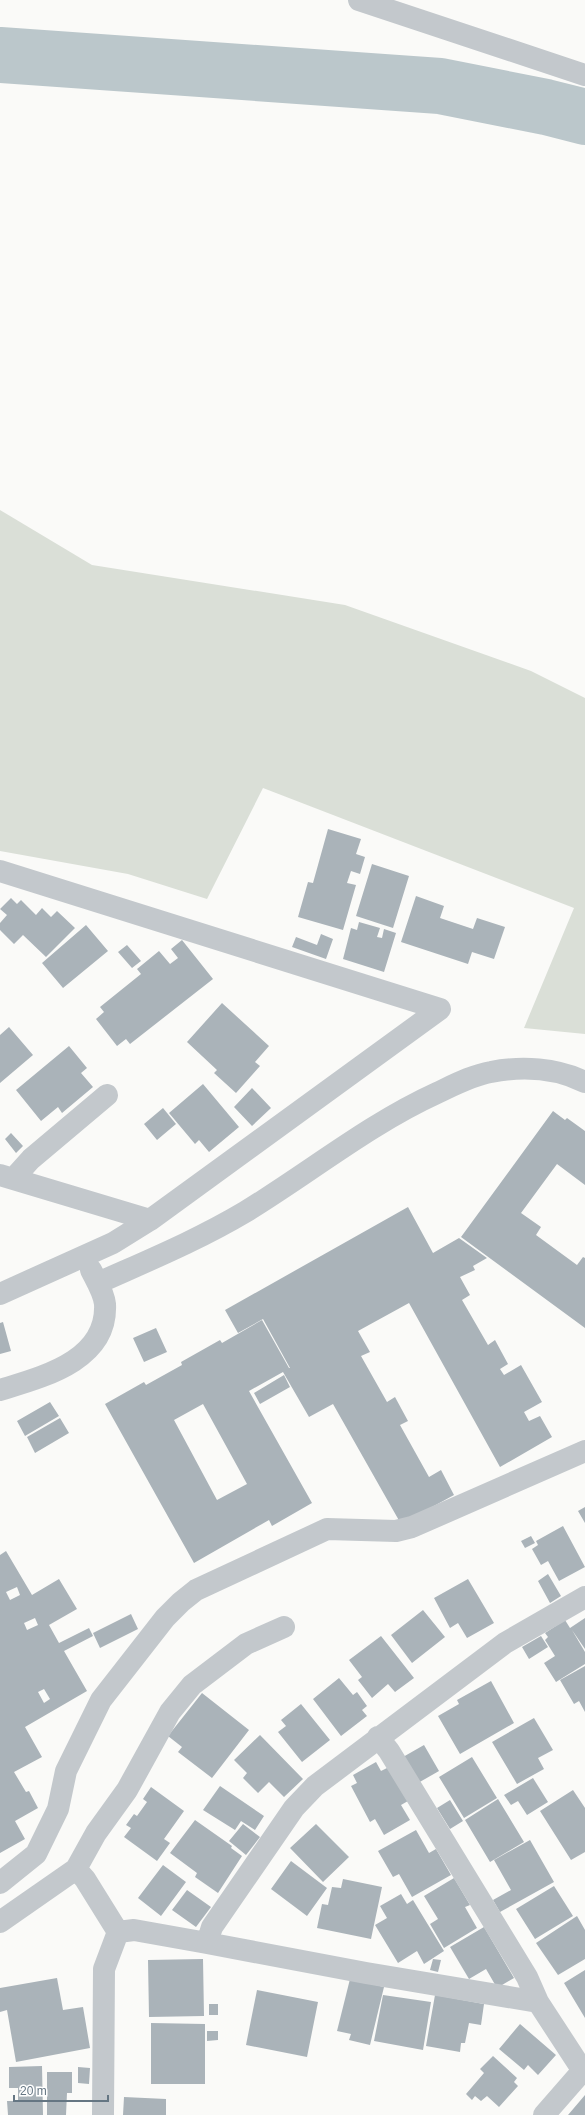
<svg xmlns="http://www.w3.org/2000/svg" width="585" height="2115" font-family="Arial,sans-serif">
<rect width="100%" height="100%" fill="#fafaf8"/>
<!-- green -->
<path fill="#dadfd7" d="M0,510L92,565L345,605L531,671L585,698V1034L524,1028L574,908L263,788L207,899L128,874L0,851Z"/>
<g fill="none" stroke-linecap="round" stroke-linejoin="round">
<!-- river -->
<path stroke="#bbc7cb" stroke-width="56" d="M0,55L440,86L546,107L585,117"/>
</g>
<!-- building -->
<path fill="#aab3b9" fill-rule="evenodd" d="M328,829L361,839L356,854L365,857L360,874L351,871L347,883L356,885L343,930L298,917L308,882L313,883Z
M372,864L409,876L393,928L356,916Z
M416,896L444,906L440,918L473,929L477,918L505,927L494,959L472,952L468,964L401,942Z
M11,898L17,904L21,900L36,915L42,908L51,917L57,911L75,928L46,957L23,935L14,944L0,930V923L7,915L0,909Z
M359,922L380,928L377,937L382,938L384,929L396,933L384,972L343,959L351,928L357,930Z
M86,925L108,951L63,988L42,963Z
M321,934L333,939L326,959L292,947L296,937L317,945Z
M182,940L213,979L130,1044L126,1039L117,1046L96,1019L104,1012L100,1007L141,974L137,969L159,951L170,964L178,958L171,949Z
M127,945L141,961L132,968L118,952Z
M222,1003L269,1046L255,1062L260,1066L236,1093L214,1073L217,1070L187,1042Z
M9,1027L33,1055L0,1083V1035Z
M69,1046L87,1068L81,1073L93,1087L62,1113L58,1107L41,1121L16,1090Z
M203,1084L239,1127L209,1152L199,1140L195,1144L169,1113Z
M252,1088L271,1108L252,1126L234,1107Z
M163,1108L176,1124L157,1140L144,1124Z
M553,1111L565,1120L567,1118L585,1131V1185L557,1164L521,1213L541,1227L536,1235L577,1265L583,1257L585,1258V1328L461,1237Z
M11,1133L23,1146L16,1153L5,1139Z
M408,1207L433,1253L459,1238L487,1258L473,1266L475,1270L460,1277L470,1295L462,1300L488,1345L495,1340L508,1364L500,1369L504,1375L521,1365L542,1402L524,1412L529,1421L540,1416L552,1437L500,1467L409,1303L358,1331L370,1352L361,1356L387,1402L395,1397L408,1421L400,1425L429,1477L441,1470L454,1495L401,1524L333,1404L309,1417L283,1372L249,1391L312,1503L272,1526L269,1520L194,1563L105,1404L144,1382L146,1385L182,1365L181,1362L220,1340L222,1343L262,1320L289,1368H290L263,1319L238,1333L225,1310ZM203,1404L247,1484L217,1500L174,1420Z
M3,1322L11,1351L0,1354V1323Z
M156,1328L167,1352L144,1362L133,1338Z
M284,1375L290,1387L260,1404L254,1393Z
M50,1402L59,1416L25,1436L17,1421Z
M60,1418L69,1433L35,1453L27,1437Z
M585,1507V1523L578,1511Z
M563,1526L585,1567L559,1581L548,1561L541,1565L532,1549L538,1545L536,1541Z
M531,1536L535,1543L525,1548L521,1541Z
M6,1551L32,1595L59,1579L77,1609L49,1625L59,1643L89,1628L93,1636L64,1651L87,1691L25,1727L42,1757L14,1772L26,1792L29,1791L38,1808L15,1821L25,1839L0,1853V1555ZM17,1587L20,1595L10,1600L6,1592ZM35,1618L38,1625L27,1630L24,1623ZM44,1689L50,1699L44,1703L38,1692Z
M548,1574L561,1596L550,1603L538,1581Z
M468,1579L494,1623L467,1638L458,1623L450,1628L434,1598Z
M423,1610L445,1637L412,1663L391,1635Z
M131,1614L138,1629L100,1648L93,1633Z
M585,1618V1649L572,1630L585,1652V1664L556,1682L544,1663L555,1656L545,1640L548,1637L545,1633L565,1620L570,1628Z
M381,1636L414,1678L395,1692L388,1684L372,1698L358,1680L362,1677L349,1660Z
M541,1636L548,1647L529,1659L522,1647Z
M585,1666V1712L579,1701L574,1704L560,1680Z
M339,1678L353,1695L357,1692L367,1706L362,1710L367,1716L341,1736L313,1699Z
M491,1681L514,1723L460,1754L438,1716L459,1704L457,1700Z
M202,1693L249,1730L212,1778L178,1752L182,1747L168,1736Z
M301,1704L330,1740L302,1762L278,1732L286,1726L281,1720Z
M534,1718L553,1750L538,1758L544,1769L517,1784L492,1742Z
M260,1735L303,1779L284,1797L269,1782L258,1793L243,1778L247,1773L234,1760Z
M424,1745L439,1771L418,1783L403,1757Z
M472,1757L497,1798L464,1818L439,1777Z
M376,1762L381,1771L389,1767L408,1801L401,1805L410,1820L384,1835L375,1819L370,1822L351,1786L357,1783L353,1775Z
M533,1778L548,1802L527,1815L518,1801L511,1805L504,1795Z
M220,1786L264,1816L255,1830L241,1821L235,1830L203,1810Z
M151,1787L184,1811L164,1839L170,1843L157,1861L124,1837L131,1828L126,1825L134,1814L137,1816L147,1802L143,1799Z
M573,1790L585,1808V1852L571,1860L540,1811Z
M498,1799L524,1842L490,1862L465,1820Z
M450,1800L463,1821L450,1829L437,1808Z
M195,1820L232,1846L231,1848L242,1856L218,1893L195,1877L197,1873L170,1853Z
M243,1824L260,1837L246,1855L229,1841Z
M316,1824L349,1857L323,1882L290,1848Z
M416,1830L429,1853L436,1849L451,1875L412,1897L399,1874L393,1877L378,1851Z
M530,1840L554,1882L500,1912L493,1900L511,1890L494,1860Z
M291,1861L327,1888L307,1916L271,1889Z
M163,1865L186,1882L161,1916L138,1898Z
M454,1878L470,1905L465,1907L477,1928L444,1948L430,1924L438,1919L424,1896Z
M343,1879L382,1887L371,1939L317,1928L322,1904L328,1905L332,1887L341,1888Z
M554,1886L573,1916L535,1939L516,1909Z
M187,1890L211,1907L196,1927L172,1910Z
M401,1894L407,1904L413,1900L444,1951L424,1964L417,1951L398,1963L375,1925L387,1918L380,1906Z
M577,1916L585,1930V1959L558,1975L536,1943Z
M484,1927L514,1978L497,1988L486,1969L469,1979L450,1947Z
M203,1959L204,2016L149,2017L148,1960Z
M433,1959L441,1960L438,1972L430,1970Z
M585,1970V2018L564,1983Z
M57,1978L63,2010L83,2007L90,2048L16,2062L7,2010L0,2012V1988Z
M350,1979L384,1987L370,2045L349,2040L351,2034L337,2031Z
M257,1990L318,2002L307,2057L246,2045Z
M383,1995L431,2002L423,2050L374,2041Z
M435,1995L484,2004L481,2025L469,2023L465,2043H461L460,2052L426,2046Z
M209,2004H218V2015H209Z
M151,2023L205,2024V2084H151Z
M520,2024L556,2055L538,2075L528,2065L524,2070L499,2049Z
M207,2031H218V2040L207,2041Z
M493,2056L517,2078L514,2082L518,2086L499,2107L487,2096L481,2101L475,2096L472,2100L466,2094L484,2073L480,2069Z
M42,2066L43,2115H8L7,2101H18V2088H9V2067Z
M78,2067L90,2068L89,2084L78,2083Z
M47,2072H72V2093H67L66,2115H47Z
M585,2095V2115H568Z
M124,2097L166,2099V2115H123Z"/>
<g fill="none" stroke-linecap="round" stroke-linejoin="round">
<!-- minor -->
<path stroke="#c3c8cc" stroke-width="22" d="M359,0L585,75
M0,871L440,1009L150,1220L113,1243L0,1294
M0,1175L150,1220
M13,1179L31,1159L107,1095
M98,1283C147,1261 198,1240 245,1212C309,1173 369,1124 437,1093C454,1085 473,1075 491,1072C522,1066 556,1068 585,1082
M0,1390C42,1377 108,1361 105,1304C104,1293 96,1280 91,1270
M378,1737L389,1751L527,1977L538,2002
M76,1869L85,1879L118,1932
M0,1883L36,1854L58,1809L66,1771L101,1700L165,1618L181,1602L196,1590L327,1529L396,1531L412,1527L585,1451
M0,1922L76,1869L96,1833L127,1790L170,1712L192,1685L246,1644L284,1627
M207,1943L366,1973L538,2002L583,2071
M103,2115L104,1969L118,1932L134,1930L207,1943L212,1927L294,1808L315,1786L505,1643L585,1597
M544,2115L585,2068"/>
</g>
<!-- scale -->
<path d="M14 2095v6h94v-6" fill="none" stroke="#657683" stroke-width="2"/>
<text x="20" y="2095" font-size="12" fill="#657683" stroke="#ffffff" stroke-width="3" paint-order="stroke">20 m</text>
</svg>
